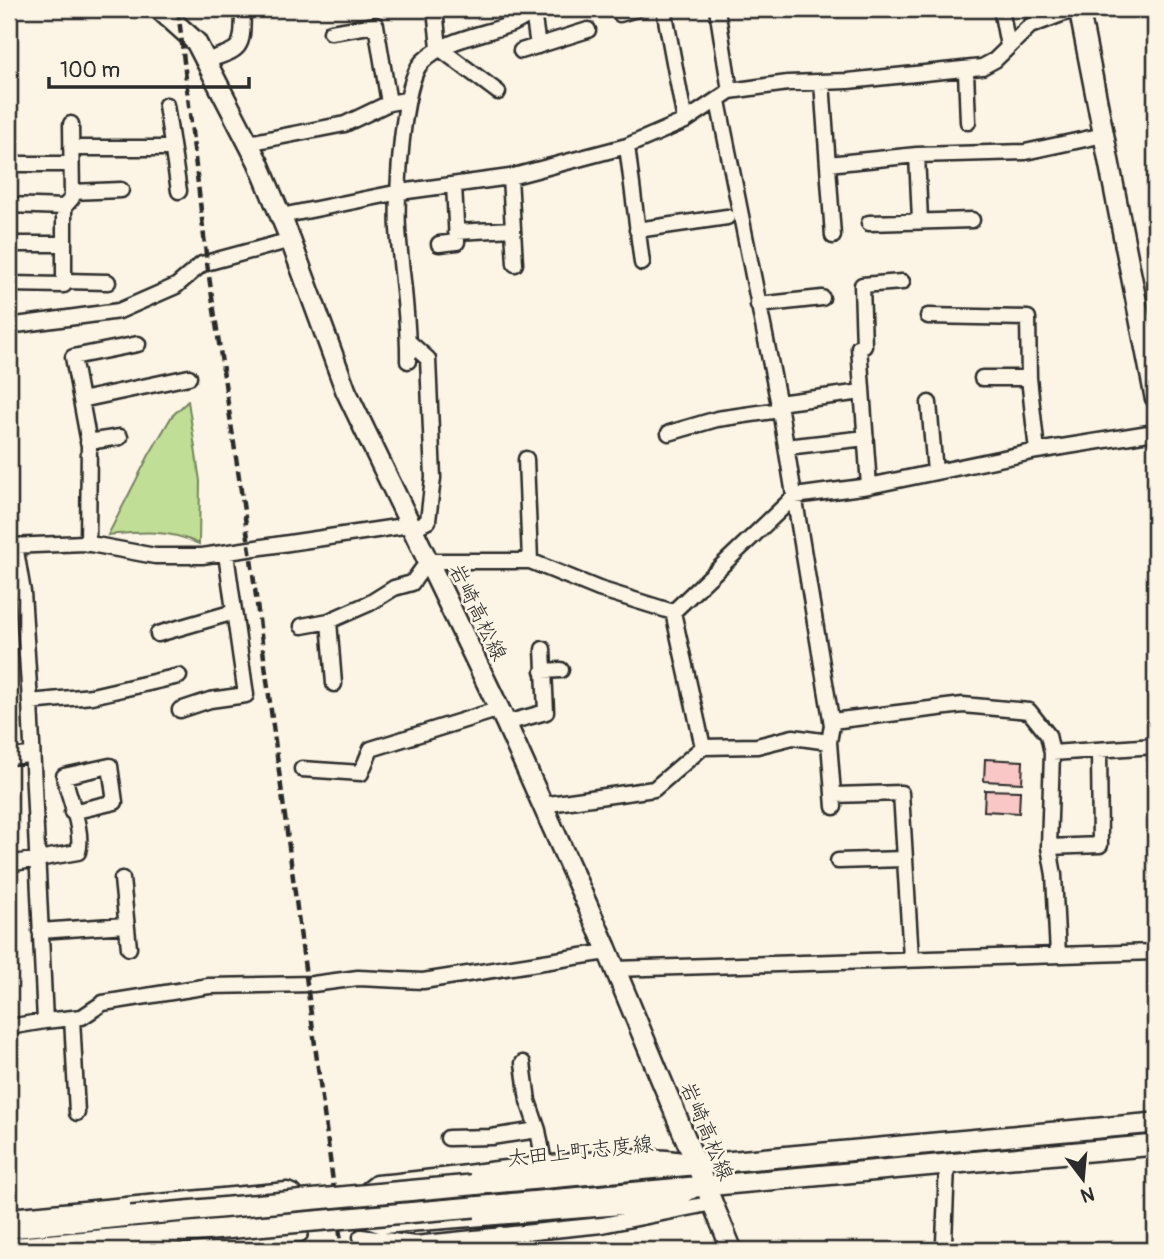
<svg xmlns="http://www.w3.org/2000/svg" width="1164" height="1259" font-family="Pangolin,'Klee One',sans-serif">
<rect width="100%" height="100%" fill="#fcf5e5"/>
<filter id="ink" filterUnits="userSpaceOnUse"><feTurbulence type="fractalNoise" baseFrequency=".0143" numOctaves="2"/><feDisplacementMap in="SourceGraphic" scale="14" xChannelSelector="R" yChannelSelector="G"/><feConvolveMatrix kernelMatrix="1 2 1 2 8 2 1 2 1" color-interpolation-filters="sRGB"/></filter>
<g filter="url(#ink)">
<!-- green -->
<path fill="#c1de96" stroke="#768460" stroke-width="2" d="M188,401L200,481L199,544C169,529 140,532 108,535L149,455L172,416Z"/>
<!-- building -->
<path fill="#f8c7c6" stroke="#2b2b2b" stroke-width="2" d="M985,759L1023,761L1022,783L984,781Z
M985,790L1020,791L1019,813L984,811Z"/>
<g fill="none" stroke-linecap="round" stroke-linejoin="round">
<!-- minor casing -->
<g stroke="#2b2b2b" stroke-width="19">
<path id="minor" d="M435,9L439,48L498,92
M664,9L685,121
M717,9L730,91
M1001,9L1008,46
M533,12L538,46
M620,14L637,9
M331,32L376,25L389,103
M521,51L588,30
M207,60C245,49 242,47 243,9
M966,71L968,122
M822,82L833,236
M718,101L780,410L832,725L829,742L834,807
M166,105L179,191
M248,143L345,124L389,103L406,100
M627,146L642,263
M71,148H172
M917,155L920,220
M20,164H71
M828,164L917,155L1025,152L1104,135
M510,177L515,264
M72,192L121,190
M9,205L64,207
M281,216L400,192L510,177L627,146L685,121L730,91L788,83L848,81L982,67L995,60L1030,26L1075,9
M869,223L972,220
M637,230L727,217
M456,232L513,229
M9,244H64
M439,244L457,242L454,185
M64,281L108,282
M9,284L64,285V207L72,198L71,124
M758,305L822,298
M928,316L1028,318L1029,378L1037,451
M9,326L119,311L176,286L202,264L291,240
M409,342L428,359L433,478L428,521L412,529
M408,361C409,317 401,273 398,229C396,198 402,82 422,62C446,38 484,35 514,23C523,19 530,13 537,9
M982,378H1029
M81,400L189,377
M778,403L862,392
M929,403L935,472
M669,433L717,419L780,410
M88,442L120,437
M786,447L866,438
M526,459L530,561
M869,486L859,347L864,346L862,285L902,282
M88,544L89,443L73,357L138,344
M9,546L85,543L155,556H202L410,525
M673,612L795,496L869,486L1037,451L1155,432
M302,626L329,621
M158,634L234,612
M543,671L561,670
M334,684L329,621L370,603L394,588L412,583L428,561H530L599,589L673,612L703,747
M30,702L92,696L179,676
M180,710L210,700L246,695L226,554
M832,721L963,705L1029,711L1048,735L1052,753L1049,847L1054,875L1058,955
M506,723L546,712L543,649
M1052,753L1155,746
M9,757L30,755
M302,769L361,773L371,749L500,709
M834,795L901,793L911,958
M542,805L654,789L703,747L757,746L793,737L829,742
M1049,847L1100,845L1099,750
M838,861L903,859
M9,864L78,852C84,831 69,798 64,776L110,766L115,802L72,812
M122,879L129,948
M40,931L126,925
M615,969L1155,952
M72,1018L77,1113
M45,1021L82,1017L103,1003L209,986L313,984L358,978L423,981L607,952
M9,1027L45,1021L30,702L23,592L15,545
M523,1063L528,1101L538,1130
M448,1138L491,1137L538,1130L544,1163
M687,1161C652,1154 620,1158 585,1160C515,1165 446,1177 376,1183L367,1190L368,1221L383,1226L671,1203L694,1190
M9,1216L287,1190L294,1193L300,1234L117,1250
M500,1234L504,1250
M361,1237L415,1244L602,1225L713,1203
M940,1250L944,1243L947,1164"/>
</g>
<!-- secondary casing -->
<g stroke="#2b2b2b" stroke-width="24">
<path id="secondary" d="M159,9L196,42L258,162L289,236L346,391L506,723L606,947L732,1250
M1079,9L1155,397
M471,1185L1155,1123
M474,1207L1155,1145
M9,1228L131,1216
M9,1248L133,1237"/>
</g>
<!-- minor -->
<use href="#minor" stroke="#fcf5e5" stroke-width="14"/>
<!-- secondary -->
<use href="#secondary" stroke="#fcf5e5" stroke-width="19"/>
<!-- rail -->
<path stroke="#2b2b2b" stroke-width="4.5" stroke-dasharray="10 5" stroke-linecap="butt" d="M178,9L207,263L250,551L342,1250"/>
<!-- secondary-bridge casing -->
<g stroke="#2b2b2b" stroke-width="24" stroke-linecap="butt">
<path id="secondary-bridge" d="M131,1216L471,1185
M133,1237L474,1207"/>
</g>
<!-- secondary-bridge -->
<use href="#secondary-bridge" stroke="#fcf5e5" stroke-width="19"/>
</g>
</g>
<g text-anchor="middle" stroke-width="5" stroke-linejoin="round" paint-order="stroke">
<!-- street labels -->
<g font-size="21" fill="#2b2b2b" stroke="#fcf5e5">
<text transform="translate(478 612) rotate(64)" y="7">岩崎高松線</text>
<text transform="translate(707 1131) rotate(67)" y="7">岩崎高松線</text>
<text transform="translate(580 1151) rotate(-6)" y="7">太田上町志度線</text>
</g>
</g>
<!-- margin -->
<rect width="1164" height="1259" fill="none" stroke="#fcf5e5" stroke-width="35"/>
<rect x="18" y="18" width="1129" height="1224" fill="none" stroke="#2b2b2b" stroke-width="2.5" filter="url(#ink)"/>
<!-- north arrow -->
<g transform="translate(1083 1179) rotate(164)" stroke="#fcf5e5" stroke-width="5" paint-order="stroke">
<path d="M0-5L12 26L0 18L-12 26Z" fill="#2b2b2b"/>
<text y="-10" font-size="19" font-weight="bold" text-anchor="middle" fill="#2b2b2b">N</text>
</g>
<!-- scale -->
<path d="M49 77v10h200v-10" fill="none" stroke="#2b2b2b" stroke-width="3.5"/>
<text x="60" y="77" font-size="21" fill="#2b2b2b" stroke="#fcf5e5" stroke-width="5" paint-order="stroke">100 m</text>
</svg>
